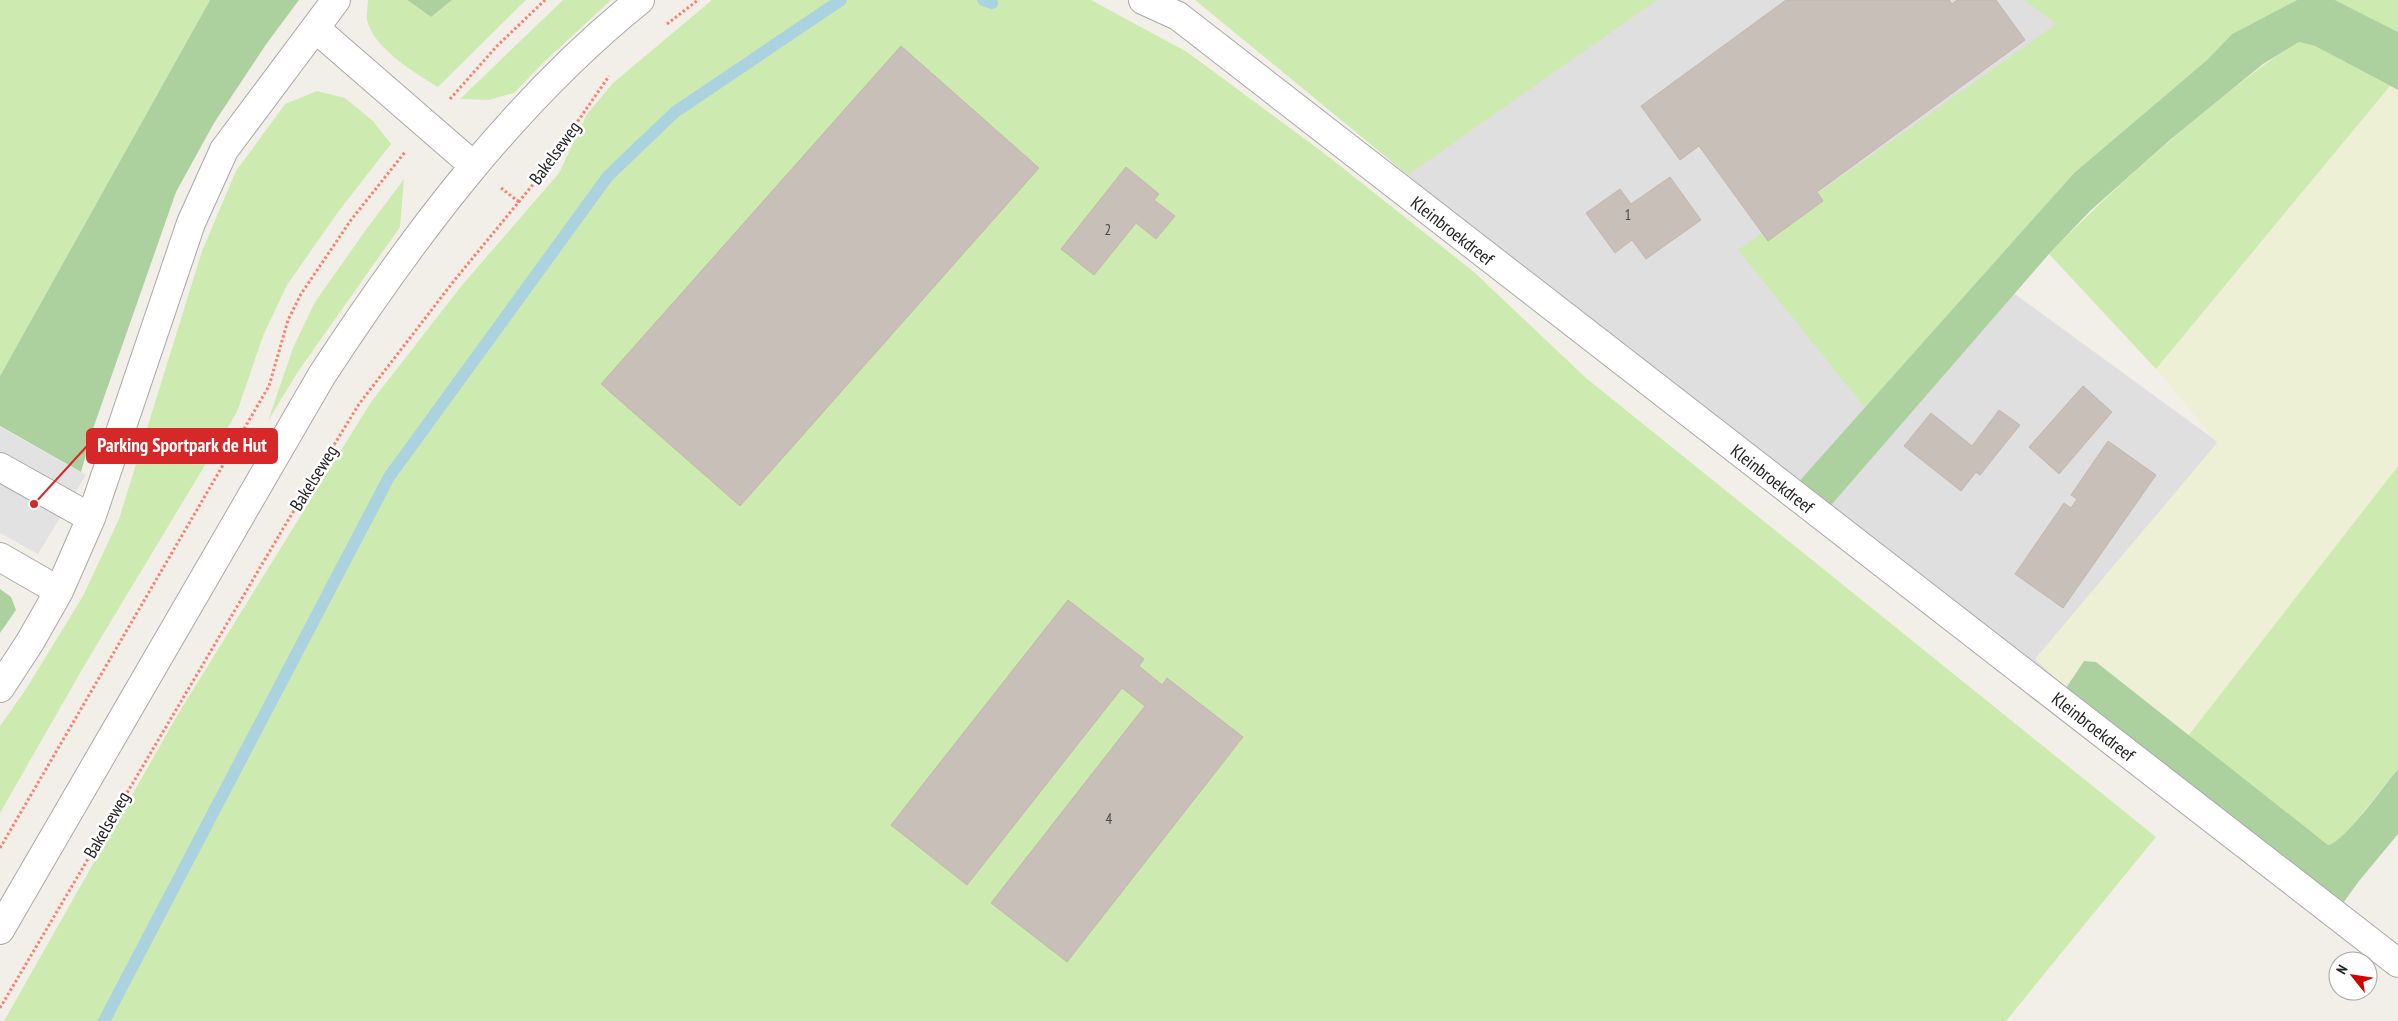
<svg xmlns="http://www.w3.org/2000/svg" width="2398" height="1021" font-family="'PT Sans Narrow',sans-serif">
<rect width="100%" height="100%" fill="#f2efe9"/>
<!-- residential -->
<path fill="#e0dfdf" d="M1199,0H2070L2079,9L1868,187L2222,445L2036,702Z"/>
<!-- farmland -->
<path fill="#eef0d5" d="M2390,86L2398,90V466L2188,736L2096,662L2084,661L2066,688L2035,659L2217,443L2156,369Z"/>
<!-- grass -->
<path fill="#cdebb0" d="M0,0H210L0,376Z
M368,0H407L431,17L452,0H526L438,87C415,73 373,48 367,20C366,14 368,6 368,0Z
M563,0H611L546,60L514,93L488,100L460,99Z
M712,0H1091L1187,52L1329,157L1474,272L1586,378L2156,837L2006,1021H4L178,714L371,402L463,284L559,173L587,114L613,83Z
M1195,0H1657L1408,175Z
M2024,0H2297L2232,34L2207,60L2074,173L1865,408L1738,250L2056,24Z
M2335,0H2398V32Z
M2299,42L2315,46L2390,86L2156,369L2049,254C2097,205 2148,158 2201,115C2233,89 2264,63 2299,42Z
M317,91L345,98L373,121L391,144L338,212L287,285L263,336L237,412L87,661L0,813V726L26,689L83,596L119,519L202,251L236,171L285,104Z
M404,179L400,227L297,373L268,421L293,348L315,302L365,231Z
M2398,466V769L2348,831L2334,845H2328L2188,736Z"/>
<!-- forest -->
<path fill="#add19e" d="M210,0H299L267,43L214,123L176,192L94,426L81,472L0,426V376Z
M407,0H452L431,17Z
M2297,0H2335L2398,32V90L2315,46L2299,42L2263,64L2170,140L2090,211L2049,254L1826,511L1795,486L2074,173L2207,60L2232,34Z
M0,589L11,597L16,610L0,633Z
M2084,661L2096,662L2328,845C2343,844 2386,783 2398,769V834L2359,881L2333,917L2066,688Z"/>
<!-- parking -->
<path fill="#e2e2e2" d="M0,427L86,475L38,554L0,533Z"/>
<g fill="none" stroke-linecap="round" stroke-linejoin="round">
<!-- stream -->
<path stroke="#aad3df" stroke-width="12" d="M983,0L992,3
M104,1021L389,477L608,176L675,112L841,0"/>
</g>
<!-- building -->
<path fill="#c7bfb8" stroke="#c4b6ab" d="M1786,0H1949L1952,4L1957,0H1996L2025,40L1817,192L1823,201L1768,241L1699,146L1680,160L1641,106Z
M901,46L1039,168L740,506L601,384Z
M1126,167L1159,194L1154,200L1175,216L1156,239L1136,223L1094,275L1061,249Z
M1670,177L1701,220L1646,259L1632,240L1615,253L1586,213L1620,189L1631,204Z
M2083,386L2112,412L2059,474L2029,447Z
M1999,410L2020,425L1980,475L1976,472L1961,491L1904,446L1931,413L1972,446Z
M2108,441L2156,475L2063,608L2015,574L2064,503L2071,508L2077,499L2071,495Z
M1068,600L1144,659L1139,666L1162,685L1167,678L1243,737L1067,962L991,903L1145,706L1122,688L967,885L891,825Z"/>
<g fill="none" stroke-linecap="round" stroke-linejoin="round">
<!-- minor casing -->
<g stroke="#a9a9a9" stroke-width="30">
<path id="minor" d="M1143,0L1178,16L2398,963
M315,28L474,166
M0,467L91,518
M0,557L59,591
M0,688L30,642L59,591L91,518L191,223L224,150L336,0
M0,930L322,375C411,239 512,103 640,0"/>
</g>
<!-- path -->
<path stroke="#fa8072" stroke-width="3" stroke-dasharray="2.5 2.5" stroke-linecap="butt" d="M667,24L698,0
M450,99L497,46L545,0
M501,188L519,202
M0,848L269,386L288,320L301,294L351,220L405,152
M0,1008L284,527L359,404L453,282L540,176L609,76"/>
<!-- minor -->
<use href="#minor" stroke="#fff" stroke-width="28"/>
</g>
<g text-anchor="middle" stroke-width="5" stroke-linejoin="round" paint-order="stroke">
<!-- number labels -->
<g font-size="15" fill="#4b4948">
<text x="1628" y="220">1</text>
<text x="1108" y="235">2</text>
<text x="1109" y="824">4</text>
</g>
<!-- street labels -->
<g font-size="18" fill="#222" stroke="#fff">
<text transform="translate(555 153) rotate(-54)" y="6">Bakelseweg</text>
<text transform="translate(1452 231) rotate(38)" y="6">Kleinbroekdreef</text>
<text transform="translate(314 478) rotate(-58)" y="6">Bakelseweg</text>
<text transform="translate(1772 479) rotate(38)" y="6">Kleinbroekdreef</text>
<text transform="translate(2093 727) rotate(38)" y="6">Kleinbroekdreef</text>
<text transform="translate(107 825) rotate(-60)" y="6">Bakelseweg</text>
</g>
</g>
<!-- callouts -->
<path fill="none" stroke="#d62828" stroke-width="2" d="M34 504L87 446"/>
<circle fill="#d62828" stroke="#fff" stroke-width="2" cx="34" cy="504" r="5"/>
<rect fill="#d62828" stroke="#d62828" stroke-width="2" x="87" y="429" width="190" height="34" rx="5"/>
<g font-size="19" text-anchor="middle" font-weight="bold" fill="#fff">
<text x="182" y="452">Parking Sportpark de Hut</text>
</g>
<!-- north arrow -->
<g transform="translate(2353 976) rotate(300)"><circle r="24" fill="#ffffff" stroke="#a7a7a7"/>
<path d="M0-4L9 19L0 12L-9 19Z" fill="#d40000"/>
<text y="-8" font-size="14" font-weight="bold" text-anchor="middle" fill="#222222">N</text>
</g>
</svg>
